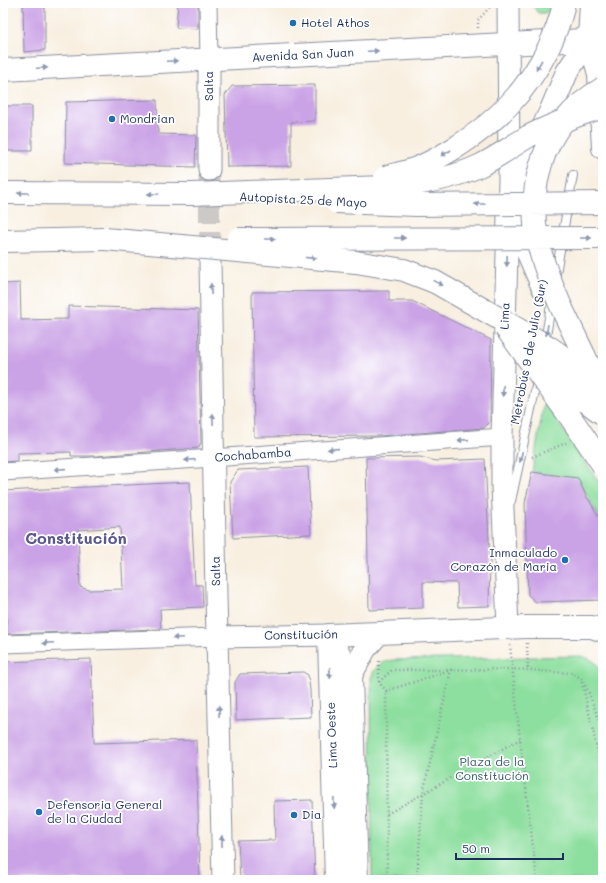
<svg xmlns="http://www.w3.org/2000/svg" width="606" height="883" font-family="Mali,sans-serif">
<rect width="100%" height="100%" fill="#fff"/>
<filter id="ink" filterUnits="userSpaceOnUse"><feTurbulence type="fractalNoise" baseFrequency=".025" numOctaves="2"/><feDisplacementMap in="SourceGraphic" scale="8" xChannelSelector="R" yChannelSelector="G"/><feConvolveMatrix kernelMatrix="1 2 1 2 8 2 1 2 1" color-interpolation-filters="sRGB"/></filter>
<filter id="wash" filterUnits="userSpaceOnUse"><feTurbulence type="fractalNoise" baseFrequency=".012" numOctaves="4" result="noise"/><feDisplacementMap in="SourceGraphic" scale="16" xChannelSelector="R" yChannelSelector="G"/><feGaussianBlur stdDeviation="0.9" result="paint"/><feColorMatrix in="noise" values="0 0 0 0 0 0 0 0 0 0 0 0 0 0 0 0 0 1.4 0 .05"/><feComposite in="paint" operator="in"/></filter>
<g filter="url(#wash)">
<rect width="100%" height="100%" fill="#f8efe0"/>
<!-- green -->
<path fill="#8ddf9f" stroke="#54877e" d="M531,3H555L552,13H538Z
M544,402L603,488V524L578,479L532,472Z
M581,656C592,659 598,663 603,674V880H372L371,678C375,666 381,661 394,660Z"/>
<g id="blocks">
<!-- building -->
<path fill="#caa3e6" fill-rule="evenodd" d="M23,3H45V50L24,52Z
M178,3H198V29L176,28Z
M315,85V121L291,122V166L227,167L225,95L232,86Z
M157,100L158,134L196,135L195,167L65,163L66,102Z
M3,106H32V151H3Z
M20,283L21,320L68,319V306L198,310L201,443L198,448L97,456H71V452L17,453V461L3,462V284Z
M389,291V301H412L491,340L490,422L484,428L379,436L254,437L252,292Z
M420,457L436,461L485,459L490,560L489,606L458,607L457,583L423,582V608L369,610L366,458Z
M308,467L311,534L233,538L230,482L238,470Z
M532,472L578,478L587,498L589,500L603,524V600L536,602L528,595L525,503Z
M190,482L195,585H202L203,607L160,609L161,629L7,634L5,585H3V491ZM120,527L123,589L89,590L80,587L78,530Z
M91,659L94,743L196,740L200,879L158,880H3V734L4,733L3,662Z
M303,672L308,675L310,690L311,717L236,720L235,682L240,674Z
M312,800L315,880H240L238,841L275,840L274,801Z"/>
</g>
</g>
<g filter="url(#ink)">
<use href="#blocks" fill-opacity="0" stroke="#8a8f9f" stroke-width="1"/>
<g fill="none" stroke-linecap="round" stroke-linejoin="round">
<!-- tertiary-tunnel -->
<path stroke="#ccc9c6" stroke-width="21" stroke-dasharray="21 10" stroke-linecap="butt" d="M209,170L210,261"/>
<!-- service casing -->
<g stroke="#8a8f9f" stroke-width="10">
<path id="service" d="M555,279L573,175
M545,342L552,299
M511,501L538,377"/>
</g>
<!-- minor casing -->
<g stroke="#8a8f9f" stroke-width="19">
<path id="minor" d="M208,3L209,59
M3,472L213,458L502,437
M3,644L217,637"/>
</g>
<!-- tertiary casing -->
<g stroke="#8a8f9f" stroke-width="23">
<path id="tertiary" d="M508,3L509,180L502,437V485L508,628
M209,59V170
M210,261L216,596L223,880
M217,637L329,635"/>
</g>
<!-- secondary casing -->
<g stroke="#8a8f9f" stroke-width="24">
<path id="secondary" d="M329,635L526,627H592L603,631
M329,635L351,675L357,880
M329,640L336,880
M351,675L365,649L379,633"/>
</g>
<!-- primary casing -->
<g stroke="#8a8f9f" stroke-width="24">
<path id="primary" d="M3,70L603,39"/>
</g>
<!-- trunk casing -->
<g stroke="#8a8f9f" stroke-width="24">
<path id="trunk" d="M589,39L591,3"/>
</g>
<!-- motorway casing -->
<g stroke="#8a8f9f" stroke-width="24">
<path id="motorway" d="M589,39L599,74L603,148
M3,193L192,194
M3,241L105,239
M543,288L527,251L523,227L521,210L524,174L528,159L551,110L567,72L589,39"/>
</g>
<!-- path -->
<path stroke="#8a8f9f" stroke-width="2.5" stroke-dasharray="1 3" stroke-linecap="butt" d="M524,7L545,6
M478,28V20L490,7H491
M532,457L566,443
M527,643L528,670
M510,645L520,739L537,880
M379,661V682L386,691L387,880
M379,682L392,670H451L423,793L417,880
M582,682L603,775
M386,691L451,670L512,669L571,673L581,678L588,691L603,731
M387,814L520,739"/>
<!-- service -->
<use href="#service" stroke="#fff" stroke-width="8"/>
<!-- minor -->
<use href="#minor" stroke="#fff" stroke-width="17"/>
<!-- tertiary -->
<use href="#tertiary" stroke="#fff" stroke-width="21"/>
<!-- secondary -->
<use href="#secondary" stroke="#fff" stroke-width="22"/>
<!-- primary -->
<use href="#primary" stroke="#fff" stroke-width="22"/>
<!-- trunk -->
<use href="#trunk" stroke="#fff" stroke-width="22"/>
<!-- motorway -->
<use href="#motorway" stroke="#fff" stroke-width="22"/>
<!-- motorway-bridge casing -->
<g stroke="#8a8f9f" stroke-width="24" stroke-linecap="butt">
<path id="motorway-bridge" d="M385,177C396,174 407,172 417,168C432,162 445,154 458,146C498,120 526,92 548,49C555,34 561,19 564,3
M192,194L384,187C416,185 449,180 479,166C496,158 512,146 529,136C553,124 577,115 603,107
M336,202L416,205L603,203
M105,239L356,262L404,270L435,282L549,347L559,354L603,392
M238,239L603,238
M505,327L571,418L603,465
M540,359L580,397L603,414
M597,382C586,359 575,336 564,313C541,263 524,219 541,164C551,131 574,105 603,88"/>
</g>
<!-- motorway-bridge -->
<use href="#motorway-bridge" stroke="#fff" stroke-width="22"/>
</g>
<!-- one-way arrows -->
<defs><path id="oneway-solid" d="M-6-.8H1V-3.2L6.5 0L1 3.2V.8H-6Z"/></defs>
<g fill="#8d97ae">
<use href="#oneway-solid" transform="translate(373 51) rotate(-3)"/>
<use href="#oneway-solid" transform="translate(172 61) rotate(-3)"/>
<use href="#oneway-solid" transform="translate(539 65) rotate(120)"/>
<use href="#oneway-solid" transform="translate(42 68) rotate(-3)"/>
<use href="#oneway-solid" transform="translate(446 153) rotate(150)"/>
<use href="#oneway-solid" transform="translate(23 193) rotate(180)"/>
<use href="#oneway-solid" transform="translate(153 194) rotate(-180)"/>
<use href="#oneway-solid" transform="translate(480 204) rotate(180)"/>
<use href="#oneway-solid" transform="translate(400 238)"/>
<use href="#oneway-solid" transform="translate(586 238)"/>
<use href="#oneway-solid" transform="translate(270 239)"/>
<use href="#oneway-solid" transform="translate(311 258) rotate(5)"/>
<use href="#oneway-solid" transform="translate(507 261) rotate(92)"/>
<use href="#oneway-solid" transform="translate(438 283) rotate(26)"/>
<use href="#oneway-solid" transform="translate(211 289) rotate(-91)"/>
<use href="#oneway-solid" transform="translate(547 330) rotate(100)"/>
<use href="#oneway-solid" transform="translate(503 391) rotate(92)"/>
<use href="#oneway-solid" transform="translate(213 419) rotate(-91)"/>
<use href="#oneway-solid" transform="translate(463 440) rotate(176)"/>
<use href="#oneway-solid" transform="translate(333 449) rotate(176)"/>
<use href="#oneway-solid" transform="translate(521 457) rotate(103)"/>
<use href="#oneway-solid" transform="translate(190 460) rotate(176)"/>
<use href="#oneway-solid" transform="translate(60 469) rotate(176)"/>
<use href="#oneway-solid" transform="translate(178 638) rotate(178)"/>
<use href="#oneway-solid" transform="translate(48 643) rotate(178)"/>
<use href="#oneway-solid" transform="translate(330 673) rotate(88)"/>
<use href="#oneway-solid" transform="translate(219 711) rotate(-91)"/>
<use href="#oneway-solid" transform="translate(334 803) rotate(88)"/>
<use href="#oneway-solid" transform="translate(222 841) rotate(-91)"/>
</g>
</g>
<!-- markers -->
<g fill="#1f6fb2" stroke="#fff" stroke-width="1.5">
<circle cx="293" cy="23" r="4"/>
<circle cx="112" cy="119" r="4"/>
<circle cx="565" cy="560" r="4"/>
<circle cx="39" cy="812" r="4"/>
<circle cx="294" cy="815" r="4"/>
</g>
<g text-anchor="middle" stroke-width="3.5" stroke-linejoin="round" paint-order="stroke">
<!-- poi labels -->
<g font-size="12" fill="#1b2f5e" stroke="#fff" text-anchor="start">
<text x="301" y="27">Hotel Athos</text>
<text x="120" y="123">Mondrian</text>
<text x="557" y="557" text-anchor="end">Inmaculado<tspan x="557" dy="14">Corazón de Maria</tspan></text>
<text x="47" y="809">Defensoria General<tspan x="47" dy="14">de la Ciudad</tspan></text>
<text x="302" y="819">Dia</text>
</g>
<!-- street labels -->
<g font-size="12" fill="#1b2f5e" stroke="#fff">
<text transform="translate(303 55) rotate(-3)" y="4">Avenida San Juan</text>
<text transform="translate(209 86) rotate(-90)" y="4">Salta</text>
<text transform="translate(303 200) rotate(3)" y="4">Autopista 25 de Mayo</text>
<text transform="translate(505 316) rotate(-88)" y="4">Lima</text>
<text transform="translate(529 352) rotate(-79)" y="4">Metrobús 9 de Julio (Sur)</text>
<text transform="translate(253 455) rotate(-4)" y="4">Cochabamba</text>
<text transform="translate(216 571) rotate(-91)" y="4">Salta</text>
<text transform="translate(301 635) rotate(-1)" y="4">Constitución</text>
<text transform="translate(332 735) rotate(-92)" y="4">Lima Oeste</text>
</g>
<!-- park labels -->
<g font-size="12" fill="#385b6e" stroke="#fff">
<text x="492" y="766">Plaza de la<tspan x="492" dy="14">Constitución</tspan></text>
</g>
<!-- district labels -->
<g font-size="16" font-weight="bold" fill="#58588e" stroke="#fff">
<text x="76" y="544">Constitución</text>
</g>
</g>
<!-- margin -->
<rect width="606" height="883" fill="none" stroke="#fff" stroke-width="16"/>
<!-- scale -->
<path d="M456 853v6h107v-6" fill="none" stroke="#1b2f5e" stroke-width="2"/>
<text x="462" y="853" font-size="12" fill="#1b2f5e" stroke="#ffffff" stroke-width="3" paint-order="stroke">50 m</text>
</svg>
